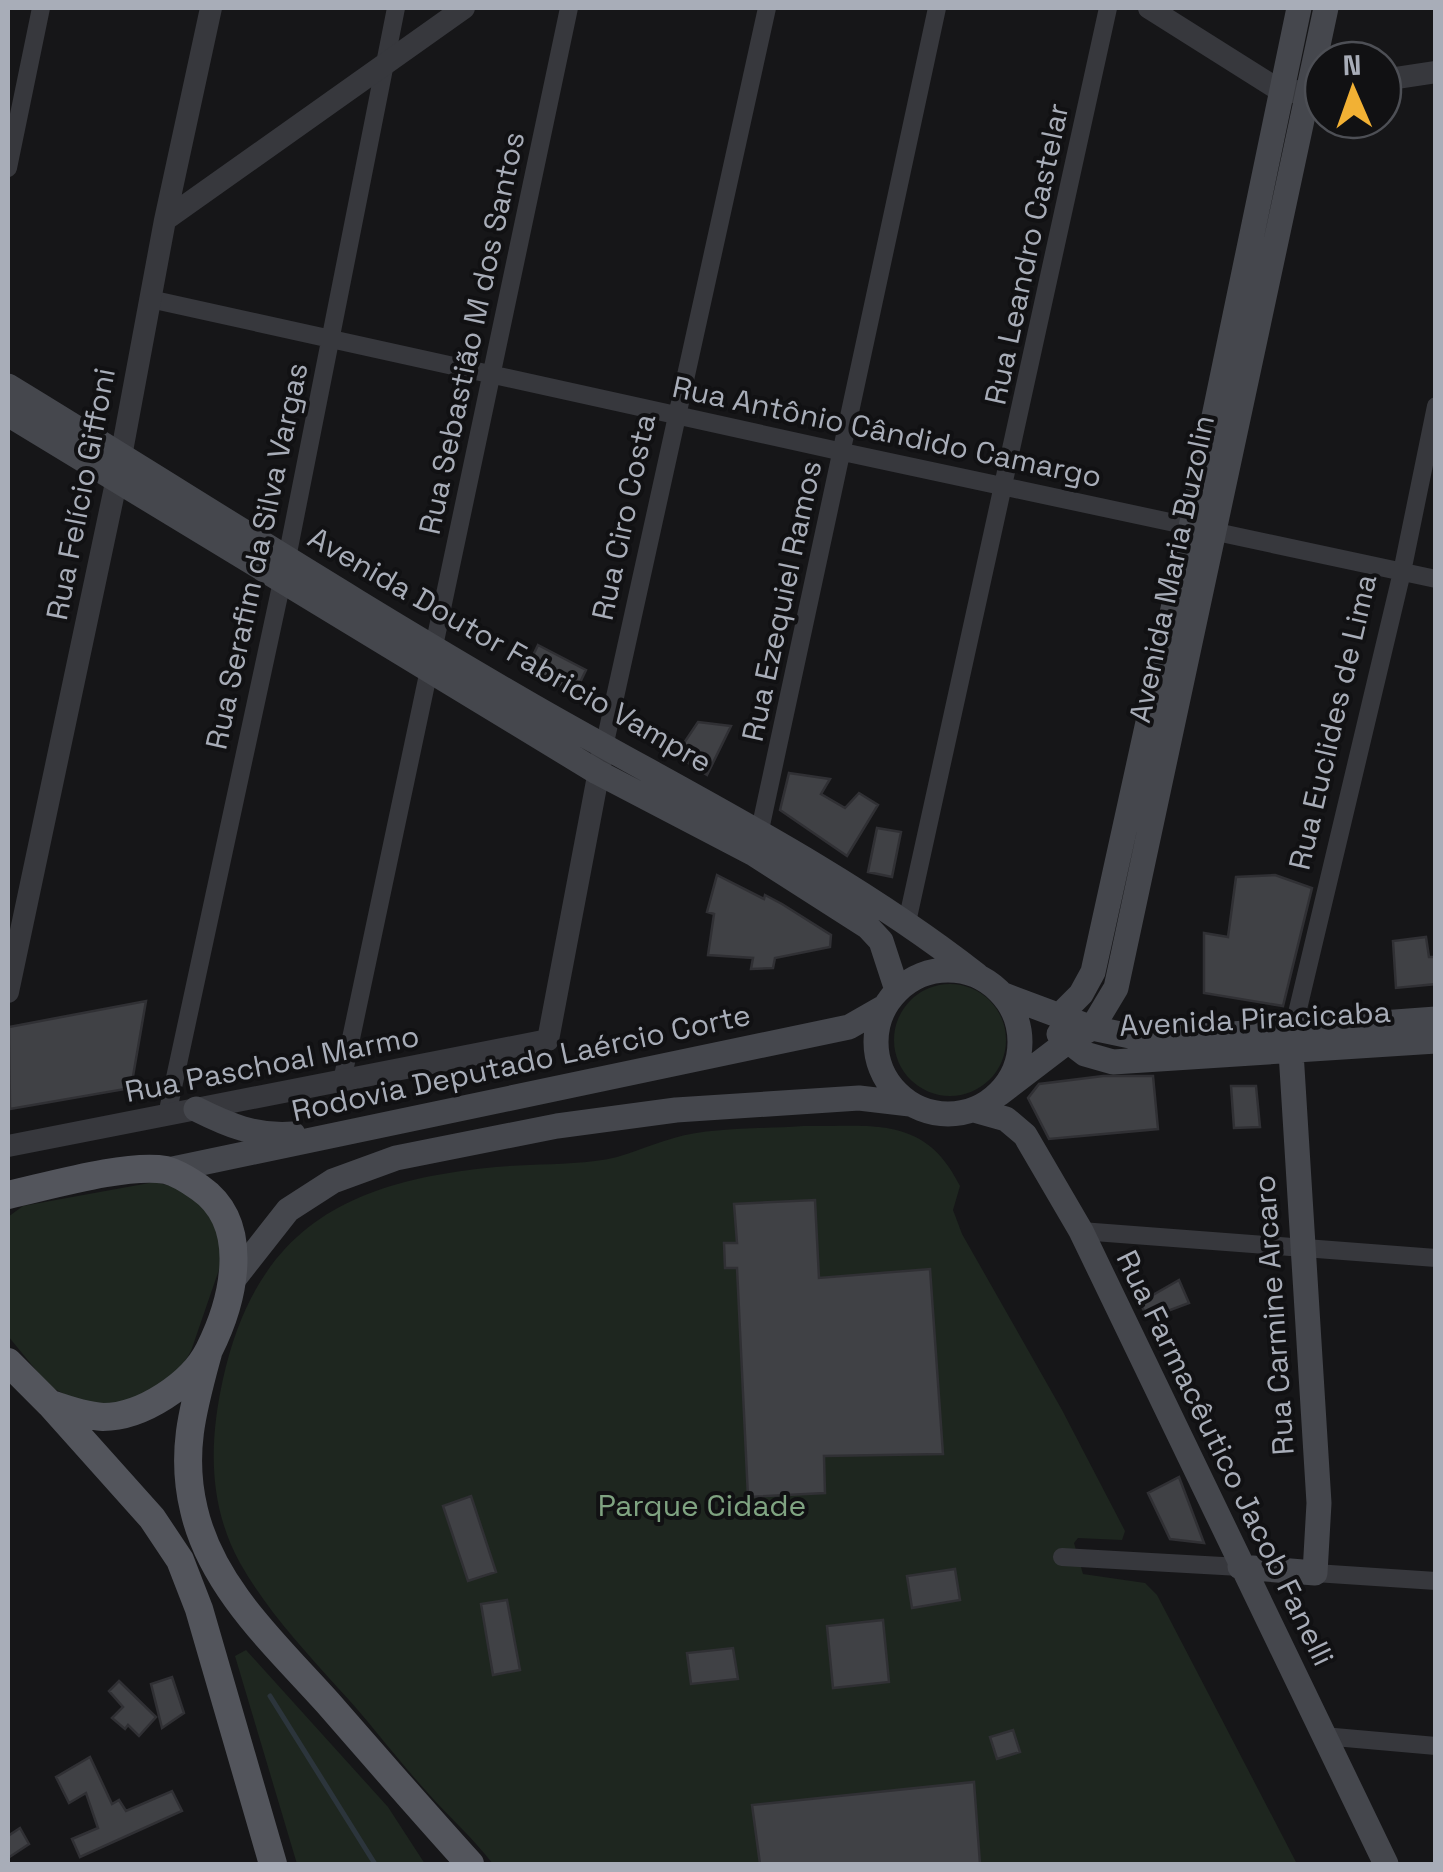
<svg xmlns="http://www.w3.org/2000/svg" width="1443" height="1872" font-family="'Space Grotesk',sans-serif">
<rect width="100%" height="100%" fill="#161618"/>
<!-- green -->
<path fill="#1e261f" d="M894 1040a56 56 0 1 1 112 0a56 56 0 1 1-112 0Z
M803,1126C871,1127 925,1114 960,1186L953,1210L962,1234L1062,1410L1125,1531L1122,1540L1078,1538L1074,1543L1083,1574L1145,1583L1157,1595L1297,1864H493C473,1838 448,1816 427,1792C396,1758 369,1721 338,1688C303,1649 266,1609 240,1563C208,1505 209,1442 223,1379C257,1226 349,1181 496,1167C529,1164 562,1165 595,1161C625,1158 647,1145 674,1138C712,1127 763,1129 803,1126Z
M155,1182L182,1189L212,1215L223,1258L191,1351L178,1373L130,1405L79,1402L49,1386L8,1336V1217L23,1206Z
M246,1650L388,1807L425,1864H297L235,1656Z"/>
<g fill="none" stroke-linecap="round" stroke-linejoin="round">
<!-- stream -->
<path stroke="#2c353c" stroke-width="5" d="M270,1696L375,1864"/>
</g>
<!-- building -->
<path fill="#404145" stroke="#303034" stroke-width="2.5" d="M538,645L586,670L574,695L528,666Z
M698,722L731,726L707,775L676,755Z
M789,773L830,779L821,794L845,808L859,793L878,805L847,856L780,810Z
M877,828L901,832L892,877L868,872Z
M717,875L764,899L765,895L782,904L831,935L830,947L775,958L773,968L751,969L753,958L708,955L714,914L707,912Z
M1275,875L1312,888L1283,1006L1204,993V933L1228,937L1236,877Z
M1426,937L1429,957H1436V984L1396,988L1393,941Z
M146,1001L131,1088L10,1109L9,1027Z
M1103,1076H1153L1158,1129L1049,1139L1028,1098L1039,1084Z
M1231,1086H1256L1260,1127L1234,1128Z
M815,1200L819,1278L930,1269L943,1454L824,1456L825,1493L748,1497L737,1268H725L724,1243H737L734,1204Z
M1179,1280L1189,1303L1149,1318L1139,1303Z
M1179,1477L1204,1543L1170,1539L1148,1493Z
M471,1496L496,1572L468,1581L443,1506Z
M955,1569L960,1600L912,1608L907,1576Z
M507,1600L520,1670L493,1675L481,1604Z
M883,1620L889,1682L833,1688L827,1626Z
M733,1648L738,1679L691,1684L687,1653Z
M172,1677L184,1713L162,1728L151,1684Z
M119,1681L156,1717L139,1736L128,1725L125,1729L112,1718L123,1707L109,1691Z
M1013,1730L1020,1752L997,1759L990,1737Z
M90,1757L112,1804L119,1800L126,1811L172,1791L182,1811L80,1857L72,1839L98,1828L86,1793L69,1803L56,1777Z
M974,1782L980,1864H760L752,1805Z
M20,1828L29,1844L8,1858V1836Z"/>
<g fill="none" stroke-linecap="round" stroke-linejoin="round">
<!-- minor -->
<path stroke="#37383d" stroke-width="18" d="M8,168L41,8
M150,299L843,452L1436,579
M604,747L767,8
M758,839L937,8
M907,922L1108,8
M1293,1030L1402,572L1436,406
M342,1081L569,8
M167,1115L287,558L396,8
M1081,1231L1436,1258
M1062,1557L1240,1567
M1315,1573L1436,1581
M1323,1736L1436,1746"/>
<!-- tertiary -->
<path stroke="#37383d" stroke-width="22" d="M1149,8L1284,93L1323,88
M1383,80L1436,72
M165,220L464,8
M8,992L117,478L165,220L211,8
M8,1146L548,1040L602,755"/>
<!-- secondary -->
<path stroke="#45474d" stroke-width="25" d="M8,386C182,492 354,603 531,705C682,792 840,868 977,975
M8,414L597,772L754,854L868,927L881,941L897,990
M876 1042a72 72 0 1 1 144 0a72 72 0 1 1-144 0Z
M1004,995L1092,1028L1149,1040L1436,1019
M1060,1015L1081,994L1093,972L1191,527L1299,8
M1059,1034L1085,1054L1113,1062L1436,1041
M999,1094L1067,1042L1092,1028L1116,988L1326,8
M196,1109C228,1125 256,1137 293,1134
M974,1110L1006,1119L1025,1135L1081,1231L1386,1864
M168,1170L849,1027L884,1007
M233,1280L288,1210L333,1181L396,1158L557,1126L676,1110L859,1098L910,1104
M1240,1567L1315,1573L1319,1503L1291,1052L1293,1030"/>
<!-- primary -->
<path stroke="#53555c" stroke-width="28" d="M8,1195C49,1186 127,1163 166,1170C178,1173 190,1181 200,1188C253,1225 233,1302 209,1350C192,1384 142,1417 103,1417C86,1416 68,1410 51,1404
M208,1353C193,1408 180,1453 194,1510C212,1588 277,1646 328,1703C375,1757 422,1811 470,1864
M8,1362L50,1404L152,1518L180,1560L199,1609L273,1864"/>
</g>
<g text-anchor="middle" stroke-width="8" stroke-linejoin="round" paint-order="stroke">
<!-- street labels -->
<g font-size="30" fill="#a8adb8" stroke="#111113">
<text transform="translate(1027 254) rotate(-78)" y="10">Rua Leandro Castelar</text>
<text transform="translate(472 333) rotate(-78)" y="10">Rua Sebastião M dos Santos</text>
<text transform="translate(887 432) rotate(12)" y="10">Rua Antônio Cândido Camargo</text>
<text transform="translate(81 494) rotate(-79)" y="10">Rua Felício Giffoni</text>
<text transform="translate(624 517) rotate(-78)" y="10">Rua Ciro Costa</text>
<text transform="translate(257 556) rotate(-78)" y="10">Rua Serafim da Silva Vargas</text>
<text transform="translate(1172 569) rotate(-78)" y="10">Avenida Maria Buzolin</text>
<text transform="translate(782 601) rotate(-78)" y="10">Rua Ezequiel Ramos</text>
<text transform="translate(510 650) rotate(30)" y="10">Avenida Doutor Fabricio Vampre</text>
<text transform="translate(1333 722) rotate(-77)" y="10">Rua Euclides de Lima</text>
<text transform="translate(1255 1019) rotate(-3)" y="10">Avenida Piracicaba</text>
<text transform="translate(521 1063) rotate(-12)" y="10">Rodovia Deputado Laércio Corte</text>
<text transform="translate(272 1064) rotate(-11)" y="10">Rua Paschoal Marmo</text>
<text transform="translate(1274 1315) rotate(-94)" y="10">Rua Carmine Arcaro</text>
<text transform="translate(1225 1458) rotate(64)" y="10">Rua Farmacêutico Jacob Fanelli</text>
</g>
<!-- park labels -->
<g font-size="30" fill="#7fa381" stroke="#111113">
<text x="702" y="1516">Parque Cidade</text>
</g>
</g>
<!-- border -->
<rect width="1443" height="1872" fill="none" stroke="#a8adb8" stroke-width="20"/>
<!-- north arrow -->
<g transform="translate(1353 90) rotate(358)"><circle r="48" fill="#111113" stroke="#4d4f55" stroke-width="2.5"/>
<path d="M0-8L18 38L0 25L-18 38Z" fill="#f2b134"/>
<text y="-15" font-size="28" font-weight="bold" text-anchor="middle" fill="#a8adb8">N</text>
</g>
</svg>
